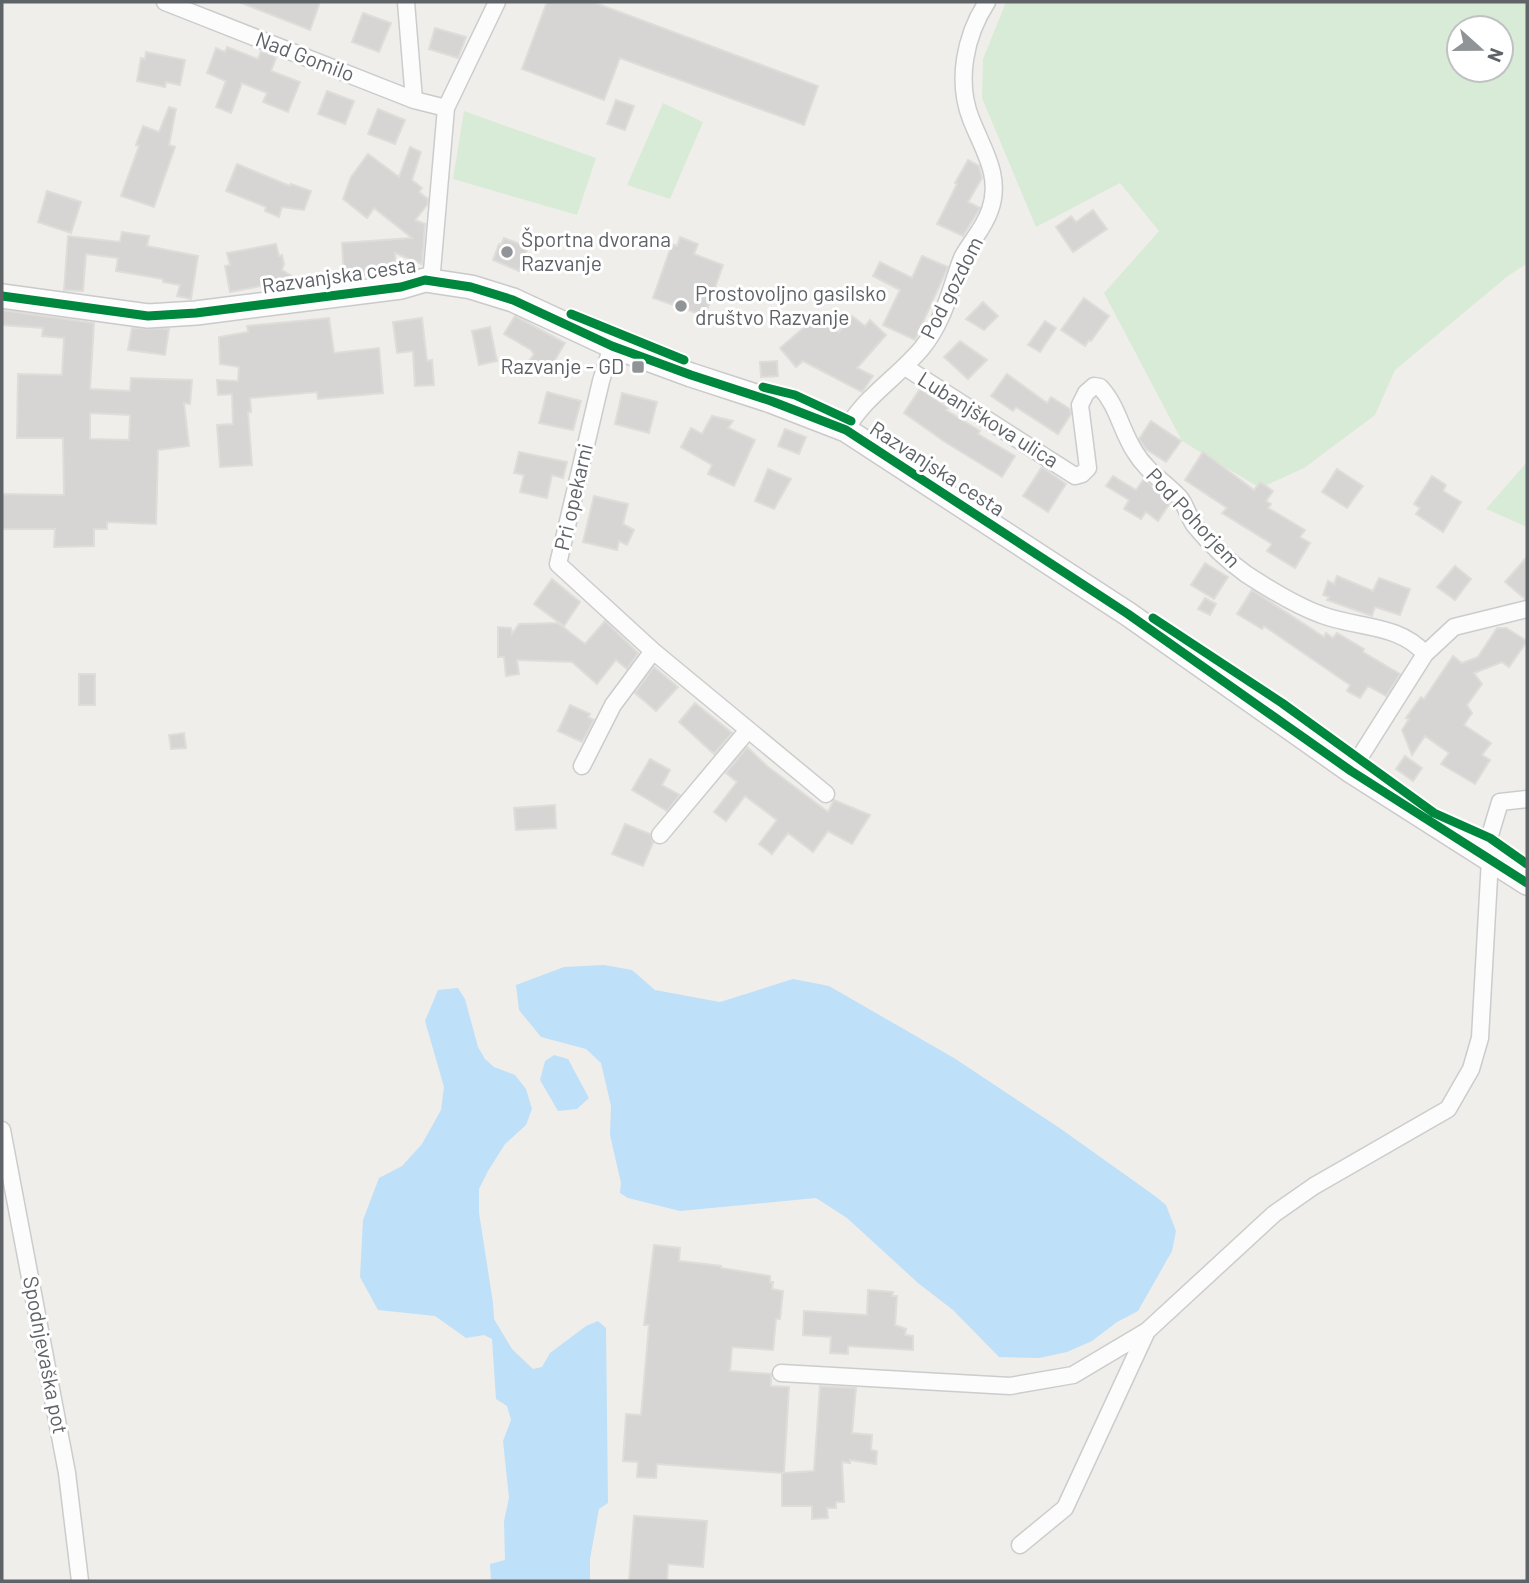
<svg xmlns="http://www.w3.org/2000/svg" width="1529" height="1583" font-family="Barlow,sans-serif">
<rect width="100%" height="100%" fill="#efeeea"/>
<!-- green -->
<path fill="#d8ebd6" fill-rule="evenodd" d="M1006,2H1527V264L1509,275L1395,370L1375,415L1304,468L1260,488L1182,441L1104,293L1159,231L1120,183L1036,227L982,98L983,59ZM1459,28H1501V70H1459Z
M663,103L703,122L670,199L627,185Z
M464,111L596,158L577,215L453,179Z
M1527,462V527L1486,509Z"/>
<!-- water -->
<path fill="#bfe0f9" d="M604,965L632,970L655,990L720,1002L793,979L829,986L954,1058L1061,1129L1155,1196L1166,1205L1176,1231L1172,1251L1138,1311L1117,1322L1092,1341L1067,1352L1039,1358L999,1357L953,1310L918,1283L847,1218L816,1198L680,1211L628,1198L620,1193L621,1183L610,1135L611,1106L601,1063L586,1049L541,1037L519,1010L516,985L564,967Z
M458,988L465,999L478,1047L485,1059L494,1067L515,1075L526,1089L532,1109L526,1125L505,1144L488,1171L479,1189V1213L493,1303L494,1319L512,1349L533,1369L542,1367L550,1353L586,1326L598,1321L606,1328L608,1503L599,1509L590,1559V1581H491L490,1564L505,1560L504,1521L509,1498L503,1441L511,1420L507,1406L496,1399L492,1339L484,1335L466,1338L435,1316L378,1310L360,1277L363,1220L379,1178L402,1166L422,1144L441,1110L444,1087L425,1021L438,990Z
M554,1055L568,1059L589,1098L577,1109L558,1111L540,1080L545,1061Z"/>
<!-- building -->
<path fill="#d6d5d3" stroke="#deddd9" stroke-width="2" fill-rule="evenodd" d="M239,2H320L310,30Z
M547,2H593L818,86L804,125L620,58L604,100L522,69Z
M363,13L391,23L379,52L352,42Z
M435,28L466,37L458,58L429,49Z
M227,47L258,59L261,51L274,56L276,58L271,71L300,82L288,112L263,102L267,93L242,83L231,113L216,107L226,81L207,73L216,48L225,52Z
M146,52L185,60L180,85L166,82L165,87L137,81L141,58L145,59Z
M327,91L354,101L345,124L318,114Z
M616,100L634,106L625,130L607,124Z
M169,107L176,109L169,145L175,147L154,207L121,196L139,146L136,145L143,126L159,132Z
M378,109L405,120L395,144L368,134Z
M410,147L421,152L412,180L422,188L419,192L428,199L427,205L415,220L425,224L422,264L395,253L396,273L344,278L342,243L412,238L374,208L367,218L343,199L351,177L368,154L399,177Z
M968,160L979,166L982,178L968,202L980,208L963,236L937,224L957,184L955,183Z
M237,164L290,186L291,184L311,191L304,210L282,207L279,217L265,211L266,207L226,191Z
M47,191L81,202L71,233L38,222Z
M1093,210L1107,229L1073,252L1056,227L1071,216L1076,222Z
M122,232L149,236L147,246L198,256L191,299L177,296L180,285L163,282V279L116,271L118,258L86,254L83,291L64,290L68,236L120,242Z
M680,237L698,244L694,254L723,265L705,316L653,298L672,244L677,246Z
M504,238L528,247L519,271L493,260L499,244L501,245Z
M276,244L279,256L282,255L284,264L282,270L297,279L230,292L225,266L230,265L227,253Z
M922,256L948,267L915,340L883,325L900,290L873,276L880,262L912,278Z
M1084,298L1109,316L1091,341L1089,340L1085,346L1061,330Z
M983,302L998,316L984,330L966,319Z
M2,310L94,323L90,389L130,391L131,378L192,380L190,404L184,403L189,446L158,450L156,524L107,522V529H94V546L54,547L55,529H2V494L64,495L63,438H17L18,374L62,375L64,338L42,336L43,328L2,325ZM90,413L130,415L129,440L90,439Z
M821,313L839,332L852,316L865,326L870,320L886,335L857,368L873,376L862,392L803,361L796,367L780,348Z
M515,316L565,343L548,372L529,361L534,354L531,350L504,334Z
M329,318L334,353L379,348L383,393L318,399L317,392L250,398L251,412H248L252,465L220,467L217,425L233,424L232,394L218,395L217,380L238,381L239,367L220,364L219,337L248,332L247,326Z
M422,318L427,361L432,360L434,385L415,386L413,351L397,353L393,322Z
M1045,321L1056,328L1040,352L1028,345Z
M490,327L497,361L479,365L472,331Z
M132,328L169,329L165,355L128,350Z
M960,341L987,360L968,379L944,357Z
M777,361L778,376L761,377L760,362Z
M1007,374L1047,403L1051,397L1070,409L1071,414L1058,434L1016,407L1013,411L991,396Z
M920,389L948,408L946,410L980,431L978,434L1015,456L1002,477L945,442L904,413Z
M547,392L581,401L573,430L539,423Z
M622,393L657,402L649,433L615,424Z
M712,416L733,421L728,428L755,440L734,486L708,474L712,465L681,447L691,428L702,434Z
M1151,421L1181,441L1166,462L1146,449L1139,439Z
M785,429L806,437L799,454L778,446Z
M519,452L567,462L563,478L552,475L547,498L520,492L524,475L514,473Z
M1203,452L1254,490L1260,482L1273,491L1266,501L1271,504L1268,508L1305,530L1300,537L1310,543L1295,568L1267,551L1272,544L1222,513L1227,508L1185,480Z
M1042,467L1066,484L1048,512L1023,496Z
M768,469L791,479L774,509L755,501Z
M1337,469L1363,486L1347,508L1322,492Z
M1113,476L1136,490L1144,479L1167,500L1170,503L1158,521L1146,512L1141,519L1124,509L1129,500L1106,486Z
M1432,476L1446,485L1443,491L1461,502L1443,532L1416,514L1420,508L1414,504Z
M594,496L628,504L623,524L634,530L627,545L619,541L617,550L583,542Z
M1527,557V599H1525L1505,582Z
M1205,563L1228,577L1214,599L1191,585Z
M1455,566L1471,579L1455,600L1437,587Z
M1337,576L1373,591L1379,578L1410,589L1400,615L1375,607L1372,616L1327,600L1329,597L1323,595L1328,581L1334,584Z
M552,579L580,602L564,626L534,604Z
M1252,590L1324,637L1326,633L1333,638L1337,633L1364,649L1363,652L1400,674L1386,696L1368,686L1360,698L1347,691L1350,685L1264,626L1262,629L1237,614Z
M1205,598L1216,604L1210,615L1198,609Z
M605,621L638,653L627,669L616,660L597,684L572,662L517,660L519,674L506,676L504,657H498V627L511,628L512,634L519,624L558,623L585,644Z
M1497,628H1506L1527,641L1509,667L1502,662L1474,673L1482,684L1467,705L1472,713L1464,725L1491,743L1482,755L1490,760L1475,784L1441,764L1449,753L1425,736L1412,755L1402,730L1409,719L1406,718L1421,697L1424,699L1453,656L1462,663L1478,657Z
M654,667L678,687L656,711L635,693Z
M79,674H95V705H79Z
M695,703L732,733L714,754L679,722Z
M570,705L590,714L588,717L594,720L582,742L558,731Z
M184,733L186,748L171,749L169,735Z
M747,747L767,766L828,812L834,800L870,815L852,844L828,831L813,852L788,833L772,854L759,844L777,820L745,796L726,821L714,812L737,782L726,773Z
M1405,756L1422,768L1413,781L1396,769Z
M650,759L670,770L662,785L680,795L667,811L632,790Z
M555,805L556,828L516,830L514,808Z
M625,824L650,834L653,843L643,866L612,854Z
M654,1245L680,1248L679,1261L721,1266V1268L770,1276V1282H773L772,1289L783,1291L780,1319H776L773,1350L732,1347L730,1371L771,1374V1386L789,1387L784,1473L814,1471L820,1386L856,1388L852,1433L872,1435L871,1450L877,1451L876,1464L850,1460V1463L842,1462L844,1502H836V1508H827L828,1518L812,1519V1506H782V1473L657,1464L656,1478L637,1477L638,1462L623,1461L626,1414L641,1415L649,1325H644Z
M868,1290L893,1292L892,1296H897L895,1325L906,1329L905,1335L913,1336V1350L848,1346V1354L830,1353L831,1337L803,1335L804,1311L867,1315Z
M634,1516L707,1521L703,1567L668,1564L667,1581H629Z"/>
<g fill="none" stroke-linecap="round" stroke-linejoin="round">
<!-- street casing -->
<g stroke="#cbcccc" stroke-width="19">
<path id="street" d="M165,2L414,100L446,108
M406,2L414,100
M425,280L432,271L446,108L497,2
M612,346L601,381L558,564L653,651L826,794
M905,367L1075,476L1082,474L1088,468L1080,405L1086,393L1094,386L1100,387C1118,406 1121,431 1135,452C1147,472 1165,482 1180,498C1186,506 1189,518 1195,526C1209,543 1228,561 1246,574C1269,589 1296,606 1322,615C1356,628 1400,624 1425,654
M846,430C864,397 898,377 922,348C938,328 946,306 954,281C957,273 959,264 963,256C972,240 984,228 990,210C1002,176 983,150 971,119C956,81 965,36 987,2
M582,766L613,705L653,651
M1351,771L1425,654L1454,627L1527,609
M660,835L748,730
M1484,855L1500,802L1527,799
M2,1130L67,1473L80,1581
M781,1373L1010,1386L1073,1375L1147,1331L1274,1214L1314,1186L1448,1109L1471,1069L1480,1038L1490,859
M1020,1545L1065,1508L1147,1331"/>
</g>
<!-- secondary casing -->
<g stroke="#cacacb" stroke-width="26">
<path id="secondary" d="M2,296L148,316L196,313L401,287L425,280L471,287L513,300L612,346L691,375L771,401L846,430L1128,614L1351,771L1527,883"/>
</g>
<!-- street -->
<use href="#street" stroke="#fdfcfc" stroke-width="16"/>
<!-- secondary -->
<use href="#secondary" stroke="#fdfcfc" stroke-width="23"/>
<!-- cycleway casing -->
<g stroke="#fff" stroke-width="13">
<path id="cycleway" d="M2,296L148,316L196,313L401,287L425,280L471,287L513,300L612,346L691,375L771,401L846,430L1128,614L1351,771L1527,883
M571,314L684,360
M763,387L795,395L851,421
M1153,618L1282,703L1434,813L1490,838L1527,864"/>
</g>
<!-- cycleway -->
<use href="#cycleway" stroke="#00873e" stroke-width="9"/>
</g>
<!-- markers -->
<g fill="#919496" stroke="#fff" stroke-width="2.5">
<circle cx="507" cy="252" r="7"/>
<circle cx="681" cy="306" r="7"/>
<rect x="631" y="360" width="14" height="14" rx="3.5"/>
</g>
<g text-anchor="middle" stroke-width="6" stroke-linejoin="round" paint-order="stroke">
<!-- street labels -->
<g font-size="21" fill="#5f6368" stroke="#fff">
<text transform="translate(305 57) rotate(21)" y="7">Nad Gomilo</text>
<text transform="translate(339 276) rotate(-8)" y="7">Razvanjska cesta</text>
<text transform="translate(952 288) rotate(-63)" y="7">Pod gozdom</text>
<text transform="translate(988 420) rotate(32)" y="7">Lubanjškova ulica</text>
<text transform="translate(937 469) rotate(33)" y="7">Razvanjska cesta</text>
<text transform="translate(574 497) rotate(-77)" y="7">Pri opekarni</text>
<text transform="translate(1193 518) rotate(47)" y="7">Pod Pohorjem</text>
<text transform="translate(45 1355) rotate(79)" y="7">Spodnjevaška pot</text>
</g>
<!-- poi labels -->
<g font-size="21" fill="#5f6368" stroke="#fff" text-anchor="start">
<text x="521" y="247">Športna dvorana<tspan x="521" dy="24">Razvanje</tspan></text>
<text x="695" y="301">Prostovoljno gasilsko<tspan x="695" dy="24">društvo Razvanje</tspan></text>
<text x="624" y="374" text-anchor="end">Razvanje - GD</text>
</g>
</g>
<!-- border -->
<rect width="1529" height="1583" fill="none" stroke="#5f6368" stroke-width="7"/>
<!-- north arrow -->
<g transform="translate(1480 49) rotate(111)"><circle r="33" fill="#ffffff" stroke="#bfc1c3" stroke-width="2"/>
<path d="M0-5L12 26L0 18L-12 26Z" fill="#919496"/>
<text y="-10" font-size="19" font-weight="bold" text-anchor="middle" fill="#5f6368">N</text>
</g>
</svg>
